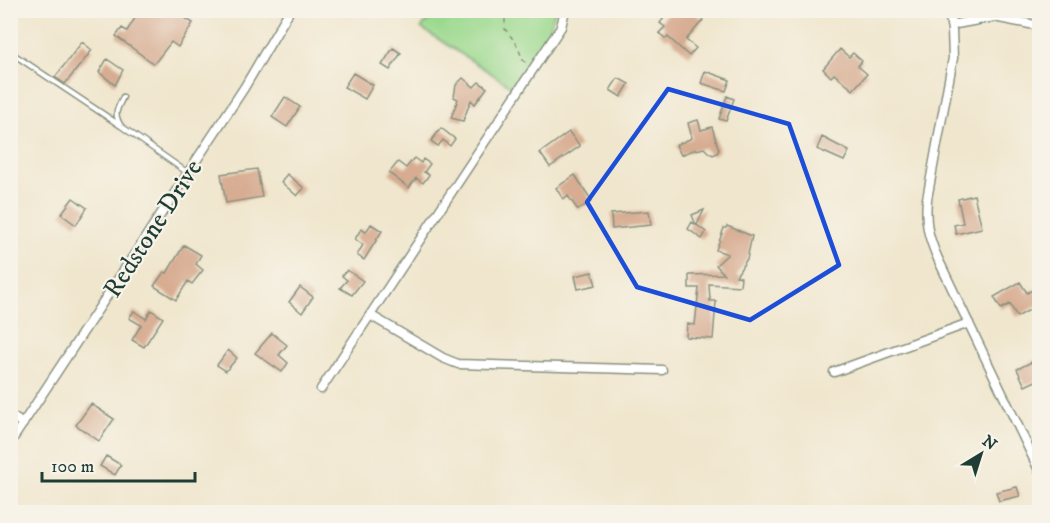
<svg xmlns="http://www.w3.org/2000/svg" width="1050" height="523" font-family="'IM FELL DW Pica',serif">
<rect width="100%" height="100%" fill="#f7f3e8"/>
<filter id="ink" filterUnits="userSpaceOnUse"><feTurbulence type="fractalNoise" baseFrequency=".0167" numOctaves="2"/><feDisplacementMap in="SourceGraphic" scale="12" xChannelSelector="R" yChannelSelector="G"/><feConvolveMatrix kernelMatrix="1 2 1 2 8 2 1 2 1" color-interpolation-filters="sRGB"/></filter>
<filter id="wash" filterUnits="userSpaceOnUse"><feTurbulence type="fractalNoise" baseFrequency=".008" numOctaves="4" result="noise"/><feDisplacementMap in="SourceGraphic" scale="24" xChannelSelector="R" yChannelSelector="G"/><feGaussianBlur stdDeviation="1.35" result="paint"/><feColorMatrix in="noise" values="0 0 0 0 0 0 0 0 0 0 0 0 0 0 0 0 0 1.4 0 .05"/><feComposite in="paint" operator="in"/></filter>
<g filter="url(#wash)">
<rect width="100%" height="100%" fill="#f0e6cd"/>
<!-- green -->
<path fill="#9bd98e" stroke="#5d8b61" stroke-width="1.5" d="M437,11H555L546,39L515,89L421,28Z"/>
<g id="blocks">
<!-- building -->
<path fill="#d7ac91" d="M140,10H173L193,23L178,47L171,42L154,64L116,36L122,28L127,31Z
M670,10H691L703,20L686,40L696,48L689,56L668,37L666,39L659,33L665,27L660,23Z
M82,42L92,50L65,84L55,77Z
M393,48L401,53L390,70L382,65Z
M840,49L849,57L853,53L862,61L858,66L867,74L853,90L834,74L831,77L823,69Z
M107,59L123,70L115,85L99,72Z
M705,71L730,80L726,91L701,83Z
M353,73L373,85L365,99L344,87Z
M463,78L474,87L479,82L487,88L475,104L471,100L463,121L451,118L458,99L454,97L456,85Z
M618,78L629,84L621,97L610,90Z
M727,96L734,99L726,121L719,119Z
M285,97L300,107L287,127L272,117Z
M698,120L701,130L712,127L719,150L717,153L713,155L709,153L704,148L696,150V149L681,155L676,145L692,138L688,123Z
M441,128L455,139L450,146L443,140L438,146L431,141Z
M569,132L580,146L550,167L540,153Z
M822,137L849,151L844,161L817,149Z
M414,158L421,163L423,159L430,164L424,172L429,175L423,183L416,178L409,188L389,173L398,162L406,168Z
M257,169L262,197L226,203L221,174Z
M287,174L304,188L297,196L281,182Z
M575,175L592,201L578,210L568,196L563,199L556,188Z
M974,195L982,228L956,234L954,225L963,223L958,199Z
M73,198L87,208L76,225L61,214Z
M704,210L697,225L706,232L702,239L688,229L692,222L696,225L692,215Z
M649,211L651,225L612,229L611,214Z
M371,224L382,231L364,260L357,255L363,245L355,239L361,229L366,232Z
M727,226L752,236L747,259L736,276L741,277L740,286L709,284L710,301H716L713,339L686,337L687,324L695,325L699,288H689V275L724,274L716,265L728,254L716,250L724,228H726Z
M184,245L201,255L196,264L203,270L192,284L188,281L176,300L154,286L164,272L167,273Z
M347,270L363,281L352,295L340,288L347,280L342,276Z
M592,272L596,285L578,289L575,276Z
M1020,282L1027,293L1034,289L1040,299V304L1017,317L1010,304L1001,309L994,297Z
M300,287L313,297L302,313L289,302Z
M151,310L163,318L144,347L132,340L141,325L129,318L134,311L146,319Z
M272,333L287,345L279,355L288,363L282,372L255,353Z
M228,350L237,358L226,371L217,365Z
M1040,358V379L1025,386L1017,369Z
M91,404L114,419L99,441L76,425Z
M106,456L121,465L115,475L100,466Z
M1017,487L1020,496L999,501L996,492Z"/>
</g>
</g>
<g filter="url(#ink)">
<use href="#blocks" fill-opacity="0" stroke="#889280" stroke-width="1.5"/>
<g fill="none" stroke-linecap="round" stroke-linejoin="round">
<!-- lane casing -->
<g stroke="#889280" stroke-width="7">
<path id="lane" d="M10,52L121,126
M123,97C117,110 113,113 121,126L188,173"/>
</g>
<!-- street casing -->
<g stroke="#889280" stroke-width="11">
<path id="street" d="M949,10L952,30L953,58L927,199C925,224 928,236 938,259L1040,472
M951,25L994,17L1040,26
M370,315L443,358L458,364L662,370
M834,372L969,323
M321,389L561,27L565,10
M10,415L23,424
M10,443L244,88L290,10"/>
</g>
<!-- path -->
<path stroke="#889280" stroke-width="1.5" stroke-dasharray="4.5 4.5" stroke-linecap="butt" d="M505,10V29L516,43L523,60L526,63"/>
<!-- lane -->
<use href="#lane" stroke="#fff" stroke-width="4"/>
<!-- street -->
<use href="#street" stroke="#fff" stroke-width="8"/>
</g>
</g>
<!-- marked area -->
<path fill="none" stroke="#1d4ed8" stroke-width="4.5" stroke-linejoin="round" d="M668,89L789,124L839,265L750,320L637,287L587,202Z"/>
<g text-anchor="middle" stroke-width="4.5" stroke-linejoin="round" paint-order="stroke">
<!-- street labels -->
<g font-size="26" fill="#1f3d34" stroke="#f7f3e8">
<text transform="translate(152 228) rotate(-57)" y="9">Redstone Drive</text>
</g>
</g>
<!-- margin -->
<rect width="1050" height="523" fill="none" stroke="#f7f3e8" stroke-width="36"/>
<!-- north arrow -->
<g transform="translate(981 454) rotate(38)" stroke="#f7f3e8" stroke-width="4.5" paint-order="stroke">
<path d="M0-4.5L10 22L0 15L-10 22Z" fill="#1f3d34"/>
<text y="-9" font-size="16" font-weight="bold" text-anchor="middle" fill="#1f3d34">N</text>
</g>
<!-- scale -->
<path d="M42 472v9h153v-9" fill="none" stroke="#1f3d34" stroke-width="3"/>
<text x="51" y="472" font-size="18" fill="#1f3d34" stroke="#f7f3e8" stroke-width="4.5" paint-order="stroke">100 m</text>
</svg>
